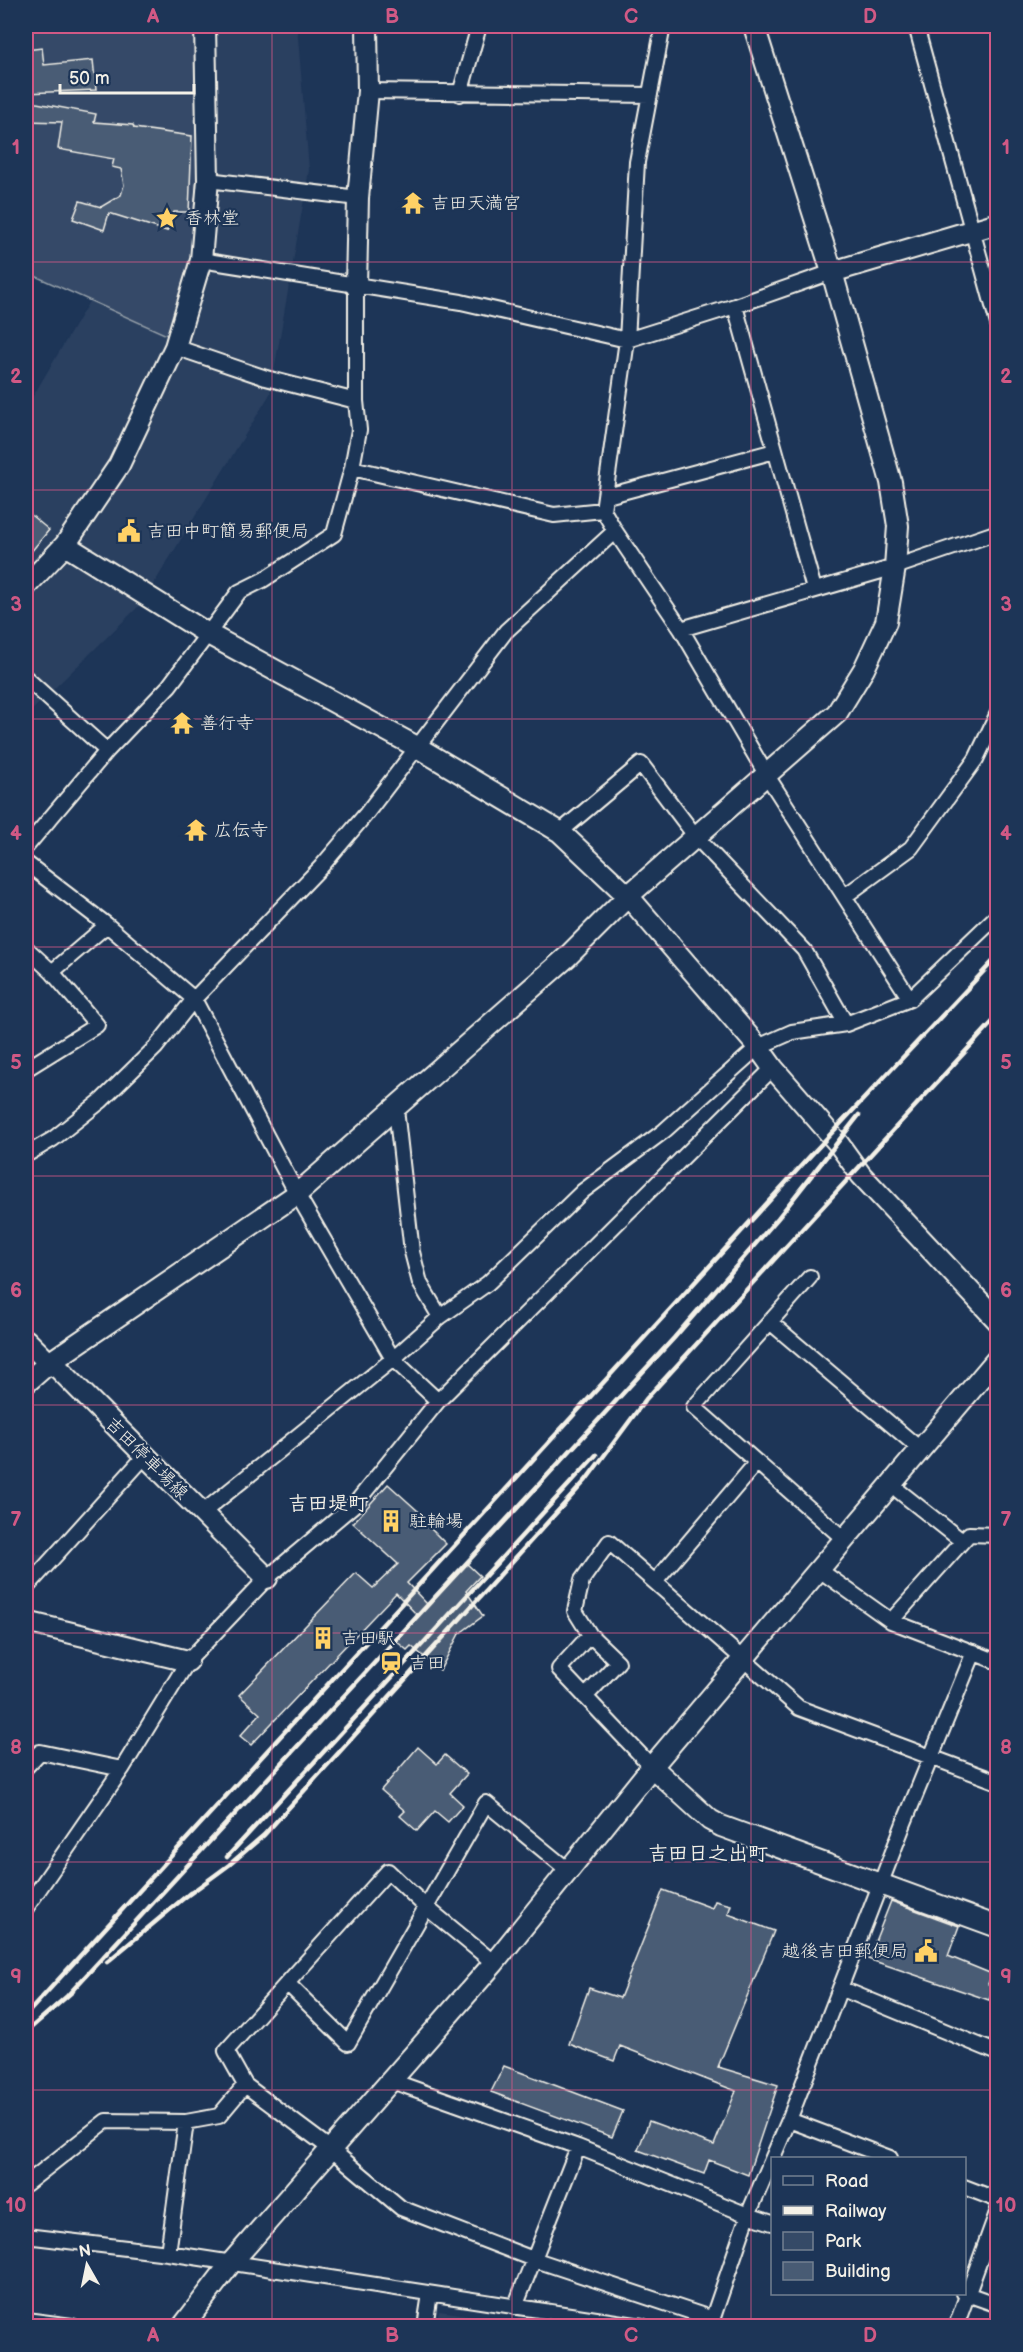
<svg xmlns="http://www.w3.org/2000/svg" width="1023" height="2352" font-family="'Balsamiq Sans','Klee One',sans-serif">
<rect width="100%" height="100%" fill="#1d3557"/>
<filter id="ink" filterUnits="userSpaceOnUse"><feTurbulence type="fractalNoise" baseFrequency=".0167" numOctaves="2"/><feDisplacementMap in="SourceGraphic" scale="12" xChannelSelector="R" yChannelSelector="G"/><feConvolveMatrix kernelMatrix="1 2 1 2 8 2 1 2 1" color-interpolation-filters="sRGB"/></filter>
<g filter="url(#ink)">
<!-- built -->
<path fill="#2a4060" d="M195,26H297L309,170L270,394L142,603L26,716V408L90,300L169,336L200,137Z
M26,1550L44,1556L26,1576Z
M439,2311L546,2326H436Z"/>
<!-- green -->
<path fill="#354a67" stroke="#949ea8" stroke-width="1.5" d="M26,26H195L200,137L191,258L169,336L26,272Z"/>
<!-- building -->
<path fill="#485b74" stroke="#f4f1e8" stroke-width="1.5" d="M42,48L44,65L93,60L96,90L26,93V50Z
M26,101L96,114L94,122L133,125L134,128L192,136L189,212H174L167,231L109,213L104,230L73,219L80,201L101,207L121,195L124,185L121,169L112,167L114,159L58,149L62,122L26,121Z
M26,511L49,530L26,558Z
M388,1484L428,1520L425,1523L446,1544L407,1583L427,1604L466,1563L480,1576L466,1591L483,1616L459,1634L440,1670L411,1646L407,1650L396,1641L417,1615L396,1593L251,1745L240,1736L260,1714L239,1695L356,1573L373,1588L398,1564L353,1523Z
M418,1747L437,1764L445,1755L467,1774L450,1793L463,1805L448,1822L435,1811L417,1831L400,1816L405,1811L381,1790Z
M663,1890L712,1908L715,1901L731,1905L728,1914L774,1931L718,2067L778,2085L748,2175L709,2160L704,2174L638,2150L649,2121L714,2145L736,2091L620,2046L614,2061L569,2044L589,1988L620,1998Z
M891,1901L959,1926L948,1956L992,1974L988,1984L994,1988L989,2000L868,1959Z
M504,2066L623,2111L612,2137L491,2092Z"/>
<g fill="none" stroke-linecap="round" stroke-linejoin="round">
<!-- street casing -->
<g stroke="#f4f1e8" stroke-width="18">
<path id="street" d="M663,26L637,162L627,340L603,510L615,531L681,629L766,774L910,999L998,915
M916,26L998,324
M368,91L650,95
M460,94L479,26
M208,180L358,198
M201,260L461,302L627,340L735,306L832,272
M735,306L814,589
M175,347L266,378L356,401
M352,468L554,515L603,510
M607,496L775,451
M681,629L895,567L998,532
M26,678L107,751
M560,832L641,764L696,837L804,950L846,1024
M26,847L107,751L169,686L239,592L263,580L334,534L352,468L359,430L356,401V286
M26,863L107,925L194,999L297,1194L393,1359L438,1401
M845,896L911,848L976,759L998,713
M26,948L52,972L97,1025L26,1069
M52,972L107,925
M396,1109L412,1252L420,1283L440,1317
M26,1155L53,1139L101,1101L156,1047L194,999L321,867L366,814L506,631L615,531
M810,1277L694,1407L844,1539
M770,1322L920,1449
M890,1484L962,1541
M202,1513L393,1359L440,1317L488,1283L583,1191L664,1131L758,1047L792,1032L846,1024L910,999
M818,1569L891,1621L998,1662
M655,1582L757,1462
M26,1588L145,1456
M891,1621L969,1534L998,1535
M590,1635L575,1611L582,1580L609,1542L799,1708L998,1782
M585,1697L618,1662L590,1635L559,1669L652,1767
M26,1767L40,1752L122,1769
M26,1908L122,1769L188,1661L267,1578L355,1504L438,1401L773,1068
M287,1983L348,2043L486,1803L569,1871
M840,1988L998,2053
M392,2081L578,2147L748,2215L772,2223
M245,2085L332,2150L401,2208L533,2259L713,2319
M789,2120L890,2158
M26,2184L106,2121L186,2122L219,2116L245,2085L226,2051L388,1871L426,1907L494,1963
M964,2187L998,2200
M26,2236L168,2253L642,2326
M168,2253L186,2122
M964,2293L998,2305
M515,2307L578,2147
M26,2320L72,2326
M425,2326L430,2294
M710,2326L748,2215L789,2120L904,1823L974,1652
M956,2326L998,2210"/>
</g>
<!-- secondary casing -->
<g stroke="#f4f1e8" stroke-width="24">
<path id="secondary" d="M832,272L998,223
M356,286L358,198L368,91L367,26
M65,545L208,634L417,747L560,832L628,896L758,1047L773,1068L838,1143L861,1175L998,1321
M26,586L65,545L119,465L175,347L201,260L208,180L205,26
M26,1340L49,1363L59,1369L267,1578
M26,1383L49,1363L297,1194L567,957L628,896L837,713L864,669L886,622L895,567L898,526L891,482L832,272L754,26
M26,1622L188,1661
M652,1767L710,1820L721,1826L998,1927
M183,2326L231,2263L494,1963L650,1769L998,1358"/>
</g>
<!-- street -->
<use href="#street" stroke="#1d3557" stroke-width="14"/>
<!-- secondary -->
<use href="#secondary" stroke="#1d3557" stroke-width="20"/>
<!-- rail -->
<path stroke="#f4f1e8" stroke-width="4.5" d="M227,1857L596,1455
M184,1898L229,1865L264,1835L586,1480L646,1399L998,1016
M107,1962L190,1893
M68,1995L674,1338L778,1218L859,1115
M26,2015L811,1155L998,956
M26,2032L73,1991"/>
</g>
</g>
<!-- grid -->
<path fill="none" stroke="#d15985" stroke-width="1.5" stroke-opacity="0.55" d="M272,26V2326M512,26V2326M751,26V2326M26,262H998M26,490H998M26,719H998M26,947H998M26,1176H998M26,1405H998M26,1633H998M26,1862H998M26,2090H998"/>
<!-- icons -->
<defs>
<g id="temple-bare" transform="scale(1.8)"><path d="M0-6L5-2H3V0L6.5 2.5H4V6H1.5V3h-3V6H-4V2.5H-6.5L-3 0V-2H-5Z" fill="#ffd166" stroke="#1d3557" stroke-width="2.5" paint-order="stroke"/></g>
<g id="sight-bare" transform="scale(1.8)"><path d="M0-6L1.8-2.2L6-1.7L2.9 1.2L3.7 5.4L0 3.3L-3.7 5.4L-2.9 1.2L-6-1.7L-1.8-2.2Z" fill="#ffd166" stroke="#1d3557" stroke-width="2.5" paint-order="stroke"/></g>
<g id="civic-bare" transform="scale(1.8)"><path d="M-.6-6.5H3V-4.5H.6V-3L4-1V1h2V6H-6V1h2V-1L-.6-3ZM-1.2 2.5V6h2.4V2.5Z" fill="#ffd166" stroke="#1d3557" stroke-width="2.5" paint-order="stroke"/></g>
<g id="building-bare" transform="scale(1.8)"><path d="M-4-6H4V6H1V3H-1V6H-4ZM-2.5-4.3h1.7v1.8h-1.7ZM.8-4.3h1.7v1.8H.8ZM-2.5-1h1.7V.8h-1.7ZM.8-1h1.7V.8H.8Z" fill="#ffd166" stroke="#1d3557" stroke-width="2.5" paint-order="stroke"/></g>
<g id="station-bare" transform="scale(1.8)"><path d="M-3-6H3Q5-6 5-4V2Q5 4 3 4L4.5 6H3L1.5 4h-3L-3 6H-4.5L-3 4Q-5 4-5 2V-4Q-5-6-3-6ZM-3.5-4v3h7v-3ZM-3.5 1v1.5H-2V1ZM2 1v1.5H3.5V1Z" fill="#ffd166" stroke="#1d3557" stroke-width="2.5" paint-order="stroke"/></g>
</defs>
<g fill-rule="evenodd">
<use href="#temple-bare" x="413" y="203"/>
<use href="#sight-bare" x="167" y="218"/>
<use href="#civic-bare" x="129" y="531"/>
<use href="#temple-bare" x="182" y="723"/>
<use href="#temple-bare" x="196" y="830"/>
<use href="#building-bare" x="391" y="1521"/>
<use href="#building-bare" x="323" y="1638"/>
<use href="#station-bare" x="391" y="1663"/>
<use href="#civic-bare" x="926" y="1951"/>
</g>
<g text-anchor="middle" stroke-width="4.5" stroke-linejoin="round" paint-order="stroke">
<!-- poi labels -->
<g font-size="18" fill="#f4f1e8" stroke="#1d3557" text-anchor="start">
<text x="431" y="209">吉田天満宮</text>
<text x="185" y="224">香林堂</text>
<text x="147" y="537">吉田中町簡易郵便局</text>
<text x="200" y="729">善行寺</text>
<text x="214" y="836">広伝寺</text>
<text x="409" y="1527">駐輪場</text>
<text x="341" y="1644">吉田駅</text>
<text x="409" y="1669">吉田</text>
<text x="908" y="1957" text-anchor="end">越後吉田郵便局</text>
</g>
<!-- street labels -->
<g font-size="18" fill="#f4f1e8" stroke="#1d3557">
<text transform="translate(147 1458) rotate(45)" y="6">吉田停車場線</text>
</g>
<!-- neighbourhood labels -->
<g font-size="20" font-weight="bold" fill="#f4f1e8" stroke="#1d3557">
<text x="328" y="1510">吉田堤町</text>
<text x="708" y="1860">吉田日之出町</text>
</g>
</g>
<!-- margin -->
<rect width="1023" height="2352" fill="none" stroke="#1d3557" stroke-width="66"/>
<!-- legend -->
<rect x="771" y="2157" width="195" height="138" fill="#1d3557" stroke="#738091" stroke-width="1.5"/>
<rect x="783" y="2176" width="30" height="9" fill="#1d3557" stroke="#738091" stroke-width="1.5"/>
<text x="825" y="2187" font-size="18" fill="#f4f1e8">Road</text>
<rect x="783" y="2206" width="30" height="9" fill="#f4f1e8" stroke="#738091" stroke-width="1.5"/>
<text x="825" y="2217" font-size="18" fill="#f4f1e8">Railway</text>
<rect x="783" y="2232" width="30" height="18" fill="#354a67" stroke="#738091" stroke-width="1.5"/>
<text x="825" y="2247" font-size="18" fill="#f4f1e8">Park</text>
<rect x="783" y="2262" width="30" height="18" fill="#485b74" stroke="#738091" stroke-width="1.5"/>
<text x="825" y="2277" font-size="18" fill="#f4f1e8">Building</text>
<!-- north arrow -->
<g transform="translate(87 2265) rotate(351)" stroke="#1d3557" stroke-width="4.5" paint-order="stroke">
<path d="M0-4.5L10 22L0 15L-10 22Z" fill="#f4f1e8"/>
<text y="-9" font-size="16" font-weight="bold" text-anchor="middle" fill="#f4f1e8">N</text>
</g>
<!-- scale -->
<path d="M60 84v9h134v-9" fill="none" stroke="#f4f1e8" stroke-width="3"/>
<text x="69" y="84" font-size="18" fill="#f4f1e8" stroke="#1d3557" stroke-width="4.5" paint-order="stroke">50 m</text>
<rect x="33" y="33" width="957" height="2286" fill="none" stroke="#d15985" stroke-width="2"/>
<g font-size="20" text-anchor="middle" font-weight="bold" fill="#d15985">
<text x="153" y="23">A</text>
<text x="392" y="23">B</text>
<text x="631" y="23">C</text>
<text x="870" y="23">D</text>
<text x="16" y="154">1</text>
<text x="1006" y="154">1</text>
<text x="16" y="383">2</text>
<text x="1006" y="383">2</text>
<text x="16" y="611">3</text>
<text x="1006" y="611">3</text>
<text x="16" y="840">4</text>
<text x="1006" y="840">4</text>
<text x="16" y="1069">5</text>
<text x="1006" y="1069">5</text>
<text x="16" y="1297">6</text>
<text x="1006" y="1297">6</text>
<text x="16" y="1526">7</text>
<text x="1006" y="1526">7</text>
<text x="16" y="1754">8</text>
<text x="1006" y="1754">8</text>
<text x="16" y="1983">9</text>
<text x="1006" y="1983">9</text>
<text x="16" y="2212">10</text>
<text x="1006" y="2212">10</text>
<text x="153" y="2342">A</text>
<text x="392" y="2342">B</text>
<text x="631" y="2342">C</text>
<text x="870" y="2342">D</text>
</g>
</svg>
